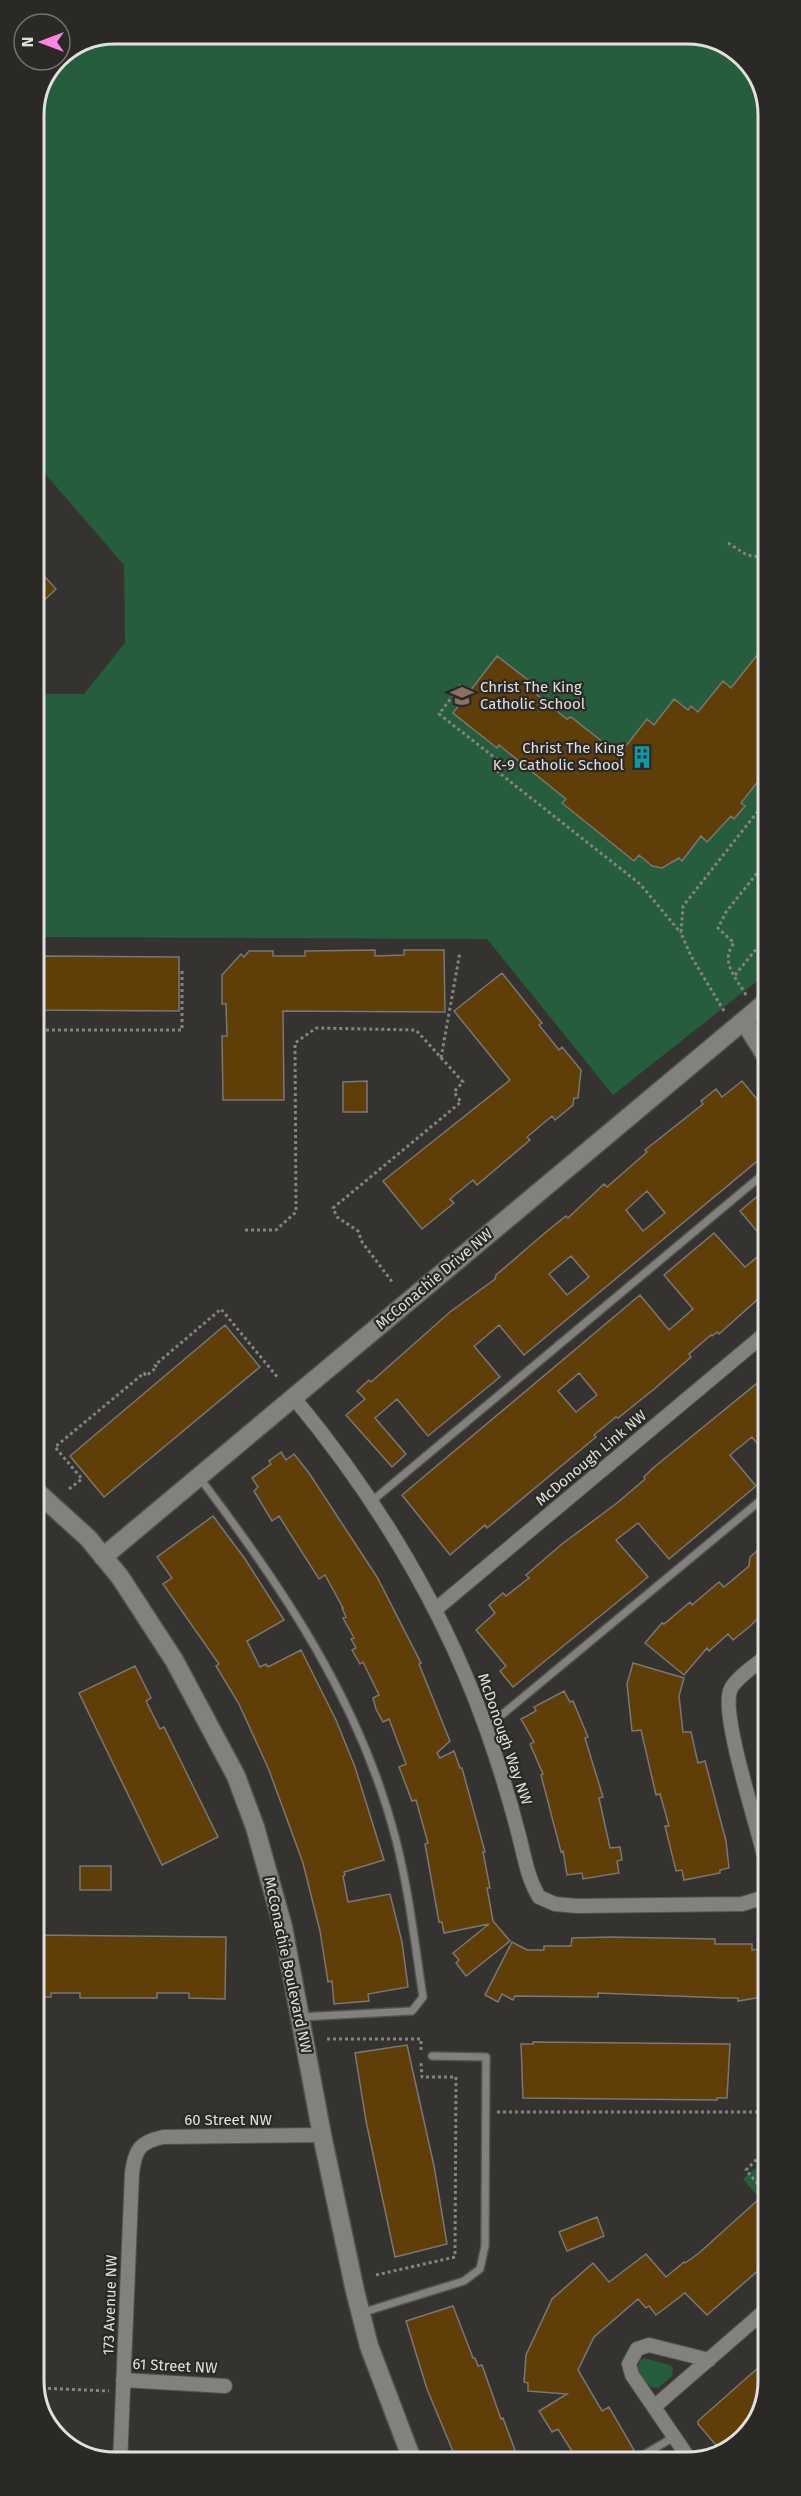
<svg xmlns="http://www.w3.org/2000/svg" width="801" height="2496" font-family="'Fira Sans',sans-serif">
<rect width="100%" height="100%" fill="#34332f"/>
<!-- green -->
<path fill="#265d3c" d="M115,33H692L740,53L765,94L766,974L613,1095L487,939L34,937V694H84L125,643L124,565L34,461L33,273L39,210L40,96L56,60H60V56Z
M755,2168L768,2183V2208L743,2179Z
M644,2358L670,2365L673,2368L672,2376L658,2388L651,2387L640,2376L637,2370L640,2361Z"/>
<!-- forest -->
<path fill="#377d53" d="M40,96L39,210L33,273V110Z"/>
<!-- building -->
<path fill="#5f3e08" stroke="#7a7774" stroke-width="1.5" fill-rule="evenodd" d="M34,565L56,589L34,610Z
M766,644V771L741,803L745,806L734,819L731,816L707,842L701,836L682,861L679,858L662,868L652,866L639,855L634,861L562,803L566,799L499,745L497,748L453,713L497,656L541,690L537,695L567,719L571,717L619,755L647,719L654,725L674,699L688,710L691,706L698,712L723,681L731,688Z
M375,950V956L404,955V950H444L445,1012L283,1011L284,1100H223L222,1036H227L226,1004H222V975L241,954L244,957L249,951H273V956H305V951Z
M43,956L179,957V1011L34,1010V957Z
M502,973L542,1023L539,1025L559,1050L562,1047L581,1070L578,1098H574L573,1105L555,1120L552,1116L527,1137L530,1140L477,1185L473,1180L450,1199L454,1203L422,1229L383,1181L510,1080L454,1011Z
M367,1081V1112H343V1082Z
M742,1081L766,1110L767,1153L524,1355L499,1325L477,1344L474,1346L500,1377L428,1436L397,1399L375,1418L406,1454L392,1467L346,1415L365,1399L357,1391L369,1380L371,1382L450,1312L495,1279L496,1275L546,1232L566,1216L568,1218L604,1184L607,1187L647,1152L645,1150L703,1104L701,1101L716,1089L722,1097ZM647,1191L665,1213L643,1231L626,1210ZM571,1256L589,1277L567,1295L549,1274Z
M767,1188V1243L740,1211Z
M714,1233L745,1267L767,1249V1291L719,1334L717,1332L712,1336L711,1335L689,1354L691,1357L653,1390L618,1418L616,1417L594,1435L596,1437L487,1528L485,1525L450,1555L402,1495L640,1295L669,1330L693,1309L664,1275ZM579,1373L597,1395L576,1412L558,1391Z
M225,1325L260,1367L104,1497L70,1456Z
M767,1375V1456L752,1437L730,1455L756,1486L669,1559L638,1523L616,1540L648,1577L513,1687L500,1671L506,1666L476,1630L495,1613L489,1605L503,1593L506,1596L529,1578L526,1575L562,1544L617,1503L645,1479L644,1477L653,1468Z
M281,1452L286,1460L294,1454L309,1473L377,1577L421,1663L419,1664L450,1741L437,1753L440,1758L454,1751L460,1768H462L485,1852H483L490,1888H487L493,1921L510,1941L466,1976L456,1963L459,1960L453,1953L489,1924L444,1933L442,1922H439L425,1844L428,1843L416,1800L412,1801L399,1767L406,1764L389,1719L383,1722L376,1709L373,1698L379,1695L363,1662L360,1664L352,1650L356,1648L351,1639L354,1638L343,1618L346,1617L342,1608H343L325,1575L319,1579L279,1516L272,1521L254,1491L258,1487L252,1478L271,1464L269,1461Z
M213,1516L245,1559L284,1620L247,1641L260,1667L266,1664L268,1667L301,1650L336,1720L355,1767L384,1860L344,1872L345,1875L343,1876L348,1902L390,1894L402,1942L408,1987L368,1994L369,2001L334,2004L332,1981L328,1982L320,1931L303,1863L269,1770L239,1704L216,1666L219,1664L163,1584L172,1578L157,1557Z
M767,1542V1610L749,1627L733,1640L728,1634L709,1651L707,1648L684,1675L645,1643L662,1623L664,1624L690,1602L692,1605L719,1582L724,1587L749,1566L750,1557Z
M633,1663L684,1678L679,1696L683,1732H691L698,1763L705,1761L726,1841L729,1868L720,1870V1873L684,1880L682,1870L676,1871L665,1826H669L660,1794L656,1795L641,1730L632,1731L627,1684Z
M135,1666L151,1698L146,1701L160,1729L164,1727L218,1837L162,1865L79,1693Z
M564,1691L570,1702L573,1701L588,1737L585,1738L603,1797L599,1798L610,1848L620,1847L622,1860L617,1861L619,1873L583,1879L582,1873L567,1875L563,1851L561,1852L541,1775L543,1774L530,1744L534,1742L521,1719L536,1711L534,1707Z
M80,1866H111V1890H80Z
M35,1935L226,1937L225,1999L189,1998V1993H157V1998H80V1993H51V1997H35Z
M610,1937L715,1939V1944H752V1950L767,1948L768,1996L738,2001V1998H725L598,1993V1997L515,1996L513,2000L502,1994L498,2002L485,1995L512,1942L527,1950H544V1946H571L572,1938Z
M533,2042L730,2044L727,2098H717V2100L523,2098L521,2044H533Z
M407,2045L434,2166L447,2244L395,2257L366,2121L355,2053Z
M759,2199L768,2210V2262L707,2315L685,2293L656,2315L649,2306L646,2308L638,2299L594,2337L578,2370L602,2411L609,2407L634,2450L620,2461H578L558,2429L552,2432L539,2411L567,2394L528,2391V2383L524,2382L526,2355L552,2299L593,2263L609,2282L646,2254L666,2277L684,2262L685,2263L699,2253Z
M597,2217L604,2236L567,2251L559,2232Z
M453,2306L473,2358H475L478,2366L482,2365L501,2419L503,2418L519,2461H457L427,2389L406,2321Z
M768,2359V2381L751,2431L721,2451L698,2424V2421Z"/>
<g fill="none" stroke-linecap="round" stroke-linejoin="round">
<!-- service casing -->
<g stroke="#53524f" stroke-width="10">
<path id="service" d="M199,1477C283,1588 361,1703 396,1840C409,1891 415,1945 423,1997L412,2011L300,2017
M372,1501L767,1171
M486,1728L767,1495
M361,2313L464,2281L480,2269L485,2246L486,2057L432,2056
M633,2461L674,2437"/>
</g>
<!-- minor casing -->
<g stroke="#53524f" stroke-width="16">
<path id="minor" d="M294,1398C376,1497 443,1607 486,1728C498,1762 509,1797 518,1832C524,1854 527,1877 539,1897L555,1904L577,1906L742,1904L762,1898L767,1888
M436,1609L767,1332
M767,1656C758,1663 733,1680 730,1691C721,1718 760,1833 767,1868
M123,2380L225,2386
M654,2407L768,2308
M690,2460L632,2375L629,2364L637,2349L649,2345L709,2360
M120,2463L132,2173C135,2149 140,2142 163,2137L322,2135"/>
</g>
<!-- tertiary casing -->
<g stroke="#53524f" stroke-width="21">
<path id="tertiary" d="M744,1021L766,1056
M35,1490L88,1538L120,1577L174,1660L236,1776L255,1827L283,1927L322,2135L355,2291L369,2346L413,2462
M103,1557L766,1002"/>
</g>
<!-- path -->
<path stroke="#848380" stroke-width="3" stroke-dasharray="3 3" stroke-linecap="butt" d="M728,543L747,555L766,558
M461,685L439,714L504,765L498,772L640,884L681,933
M735,975L766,937
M746,995C735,976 720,962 734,943L718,928L726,912L766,862
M724,1011L691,956L681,933L683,906L766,801
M34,1030H182V969
M441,1058L460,952
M34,1082H41L40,1390L35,1396
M245,1230H276L296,1212L295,1043L316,1028L416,1030L463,1082L454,1092L461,1102L333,1208L337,1217L358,1231L362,1242L393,1283
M69,1489L82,1479L55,1447L144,1373L146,1376L157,1367L155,1365L221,1309L279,1379
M327,2039H421V2050
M497,2112H760V2156L746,2170L768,2196
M376,2275L455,2257L456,2077H422L421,2063
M36,2388L109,2391"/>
<!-- service -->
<use href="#service" stroke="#83817d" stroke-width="7"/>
<!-- minor -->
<use href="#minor" stroke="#83817d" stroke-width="14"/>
<!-- tertiary -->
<use href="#tertiary" stroke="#83817d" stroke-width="18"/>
</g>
<!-- icons -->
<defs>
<g id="school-bare" transform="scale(1.8)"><path d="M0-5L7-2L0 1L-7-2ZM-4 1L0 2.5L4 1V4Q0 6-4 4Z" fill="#8d6e63" stroke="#2a2926" stroke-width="2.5" paint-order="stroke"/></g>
<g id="building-bare" transform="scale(1.8)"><path d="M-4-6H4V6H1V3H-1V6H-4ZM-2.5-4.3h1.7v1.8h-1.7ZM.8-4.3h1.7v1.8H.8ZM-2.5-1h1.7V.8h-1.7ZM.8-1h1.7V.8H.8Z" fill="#0f9aa8" stroke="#2a2926" stroke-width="2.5" paint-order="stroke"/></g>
</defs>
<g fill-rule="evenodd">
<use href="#school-bare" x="462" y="696"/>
<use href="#building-bare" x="642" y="757"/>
</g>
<g text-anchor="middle" stroke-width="4.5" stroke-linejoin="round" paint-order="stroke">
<!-- poi labels -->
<g font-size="15" fill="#e1e0de" stroke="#2a2926" text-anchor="start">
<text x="480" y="692">Christ The King<tspan x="480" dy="17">Catholic School</tspan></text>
<text x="624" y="753" text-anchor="end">Christ The King<tspan x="624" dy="17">K-9 Catholic School</tspan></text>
</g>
<!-- street labels -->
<g font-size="15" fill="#e1e0de" stroke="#2a2926">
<text transform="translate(434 1279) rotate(-40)" y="5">McConachie Drive NW</text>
<text transform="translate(591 1458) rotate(-40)" y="5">McDonough Link NW</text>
<text transform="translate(505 1739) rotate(71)" y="5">McDonough Way NW</text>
<text transform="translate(288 1965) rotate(78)" y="5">McConachie Boulevard NW</text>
<text x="228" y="2125">60 Street NW</text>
<text transform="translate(110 2305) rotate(-88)" y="5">173 Avenue NW</text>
<text transform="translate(175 2366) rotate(3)" y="5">61 Street NW</text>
</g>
</g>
<!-- crop -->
<path d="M0 0H801V2496H0ZM115 44H687A71 71 0 0 1 758 115V2381A71 71 0 0 1 687 2452H115A71 71 0 0 1 44 2381V115A71 71 0 0 1 115 44Z" fill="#2a2926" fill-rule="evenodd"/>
<path fill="none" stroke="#e1e0de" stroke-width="3" d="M115 44H687A71 71 0 0 1 758 115V2381A71 71 0 0 1 687 2452H115A71 71 0 0 1 44 2381V115A71 71 0 0 1 115 44Z"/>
<!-- north arrow -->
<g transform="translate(42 42) rotate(270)"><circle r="28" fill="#2a2926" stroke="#737270" stroke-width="1.5"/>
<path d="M0-4.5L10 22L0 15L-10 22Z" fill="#fd86e2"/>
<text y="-9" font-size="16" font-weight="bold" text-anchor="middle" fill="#e1e0de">N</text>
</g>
</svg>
